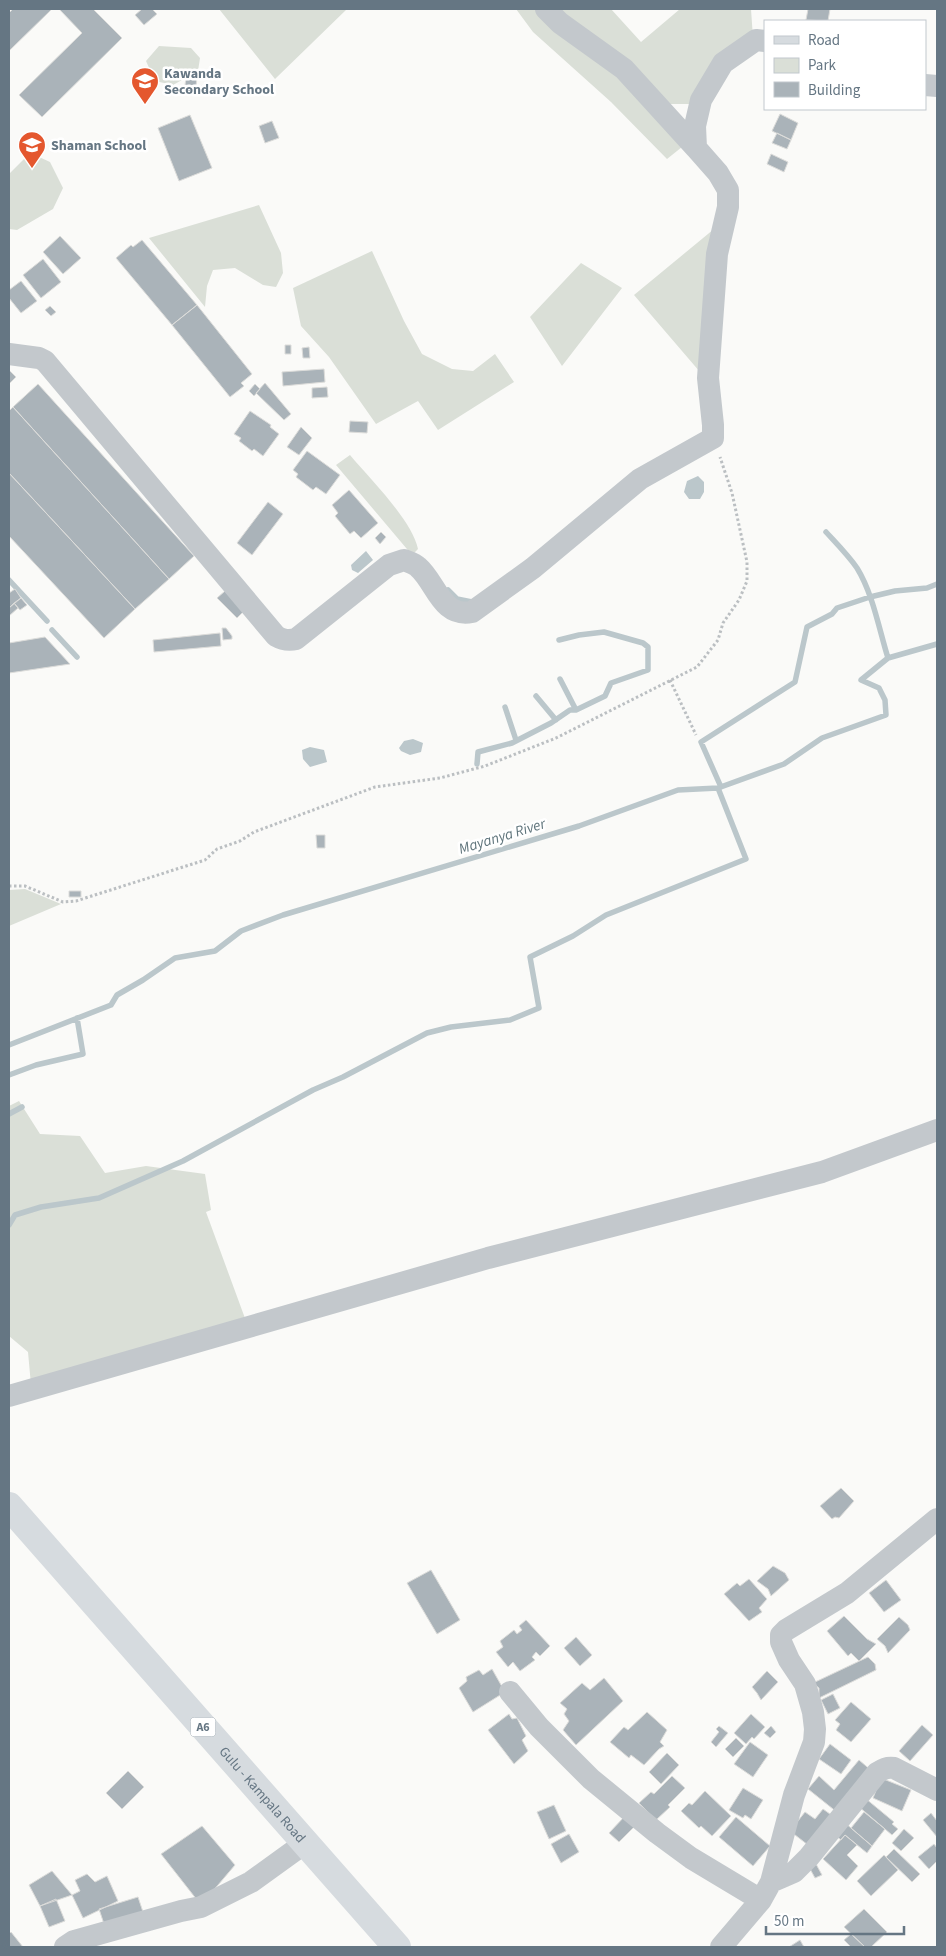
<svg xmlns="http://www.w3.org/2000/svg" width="946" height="1956" font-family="'Source Sans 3',sans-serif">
<rect width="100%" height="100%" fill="#fafaf8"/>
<!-- green -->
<path fill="#dadfd7" d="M219,9H347L275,79Z
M516,9H538L595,54L687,143L667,159L611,102L533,32Z
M551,9H611L641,42L680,9H751L753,38L689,104H664Z
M159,46L191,48L200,58L198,71L173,85L155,81L146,61Z
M37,156L50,162L63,188L53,209L17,230L9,229V174L24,159Z
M259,205L281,253L283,273L276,287L263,285L235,268L213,270L207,286L205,307L149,238Z
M714,229L706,379L634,295Z
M372,251L404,321L422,354L452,369L473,371L495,354L514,382L438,430L418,401L376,424L329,357L301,326L293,288Z
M581,263L622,288L562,366L530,317Z
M350,455C370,479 412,520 418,549L412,555L336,465Z
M25,889L61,904L9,926V890Z
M19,1101L40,1134L80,1136L105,1173L146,1166L205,1174L211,1210L206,1212L246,1321L31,1385L28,1352L9,1336V1106Z"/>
<!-- water -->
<path fill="#bbc7cb" d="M698,476L704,482V492L700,499H689L684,492L687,481Z
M366,551L373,560L358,573L352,570L351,565Z
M413,739L423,743L421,752L410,755L401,751L399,748L404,741Z
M310,747L324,750L327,762L310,767L303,759L302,750Z"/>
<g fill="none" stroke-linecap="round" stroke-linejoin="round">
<!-- stream -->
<path stroke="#bbc7cb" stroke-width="5.5" d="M826,532C837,544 848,555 857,568C873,594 879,629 888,658
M9,580L47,621
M448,590L457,599L472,602
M52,630L77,657
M560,679L576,710
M536,696L556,720
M505,707L516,740
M477,764L478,752L512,743L551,723L570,710H576L605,696L611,683L648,670V647L643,643L604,632L579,635L559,640
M721,787L701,742L795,682L807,627L832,614L837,608L870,597L895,591L927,588L937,584
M9,1045L111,1005L117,995L143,980L175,958L215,951L241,931L283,915L579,826L678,790L718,788L784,764L822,738L886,715L885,700L879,688L861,680L888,658L937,644
M9,1075L36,1065L83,1054L77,1018
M9,1114L22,1107
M9,1225L15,1215L41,1207L99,1198L183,1161L313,1090L343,1077L427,1033L451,1027L510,1020L539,1008L530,957L573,936L606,915L746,859L718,788"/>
</g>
<!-- building -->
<path fill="#aab3b9" stroke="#dcdcda" d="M13,9H52L9,51V13Z
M59,9H93L122,38L42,117L19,95L82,33Z
M142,9H152L157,14L144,25L135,15Z
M808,9H830L828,21L806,20Z
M186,78H197L196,86L185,85Z
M201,86H209L208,92L201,91Z
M184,89H196V95H184Z
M780,114L798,123L791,140L772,131Z
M190,115L212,168L179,181L158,128Z
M272,121L279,138L265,143L259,126Z
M777,133L791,140L787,149L772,143Z
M771,154L788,162L784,172L767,164Z
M60,236L81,258L63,274L43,252Z
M142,240L197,305L172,325L116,258L131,245L133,247Z
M43,259L61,282L41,298L23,275Z
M21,281L37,301L21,313L9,298V290Z
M197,305L252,374L241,383L244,386L230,397L172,325Z
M50,306L56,312L51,316L45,310Z
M285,345H291V354H285Z
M309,347L310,358H303L302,348Z
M324,369L325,382L283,386L282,372Z
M9,370L16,377L10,383L9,382Z
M265,383L291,414L284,420L256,393Z
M38,384L194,556L169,579L13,407Z
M255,384L260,389L254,396L249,391Z
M327,387L328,397L312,398V388Z
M13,407L169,579L135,609L9,473V411Z
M250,411L271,425L270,427L279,434L263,456L254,449L252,451L239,441L241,438L234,434Z
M350,421L368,422L367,433L349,432Z
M301,427L312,438L299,455L287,447Z
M307,451L340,475L326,494L316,487L313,490L296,477L298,474L293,470Z
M9,473L135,609L104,638L9,536Z
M349,490L378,523L361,538L354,531L350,534L335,516L338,513L332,505Z
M268,502L283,514L252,555L237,543Z
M381,532L386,537L380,544L375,538Z
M15,589L21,598L9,608V593Z
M225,591L244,611L237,618L217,598Z
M21,598L27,605L20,610L14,603Z
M14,603L18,608L9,616V608Z
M222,628H226L232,636V639L223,640Z
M220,633L221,646L154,652L153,640Z
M45,637L70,664L9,673V643Z
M316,835H325V848H317Z
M69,891H81V897H69Z
M841,1488L854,1501L839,1518L835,1517L832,1519L820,1506Z
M773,1566L785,1573L789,1580L771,1596L768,1589L757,1581Z
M431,1570L460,1620L437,1634L407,1583Z
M749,1579L767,1599L759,1608L762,1612L749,1621L724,1594L737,1583L740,1586Z
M886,1580L901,1600L884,1612L869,1593Z
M844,1616L867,1639L876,1644L859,1661L851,1653L848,1656L827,1631Z
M899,1617L908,1625L910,1630L888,1653L885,1646L877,1639Z
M526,1620L550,1646L540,1656L536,1652L532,1657L535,1660L520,1671L513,1662L508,1667L496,1652L503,1647L500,1641L514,1630L517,1634L522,1630L519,1626Z
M576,1637L592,1655L580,1666L564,1648Z
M868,1657L875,1664L876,1670L819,1698V1688L813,1683Z
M492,1669L505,1692L473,1712L459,1688L467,1681L466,1677L479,1670L483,1675Z
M767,1671L778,1682L761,1700L757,1693L752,1687Z
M604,1678L623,1701L576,1745L563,1730L569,1721L564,1714L567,1709L560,1703L582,1683L590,1690Z
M833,1694L840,1708L828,1714L821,1700Z
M851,1702L871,1719L851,1742L836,1730L840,1724L835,1720Z
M647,1712L667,1730L660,1742L664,1746L659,1749L644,1765L631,1755L629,1758L610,1742L624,1727L628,1730Z
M509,1714L512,1719L517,1718L526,1736L522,1740L528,1751L514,1764L488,1730Z
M751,1714L765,1727L754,1739L752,1737L746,1744L734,1733Z
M922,1725L933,1735L910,1761L899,1751Z
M719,1726L728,1733L716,1747L711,1742L719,1732L716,1729Z
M771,1726L776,1732L770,1738L764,1733Z
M736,1738L744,1746L733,1757L725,1749Z
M750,1742L768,1755L753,1777L734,1764Z
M830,1744L851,1760L841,1774L819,1759Z
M667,1753L679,1765L661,1784L649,1772Z
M859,1760L873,1772L838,1813L808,1789L819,1776L834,1790Z
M128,1771L144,1787L122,1809L106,1793Z
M672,1776L685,1788L668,1805L670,1807L656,1820L639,1803L651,1792L654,1794Z
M881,1778L911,1790L902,1811L873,1798Z
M743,1788L763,1800L751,1819L745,1815L743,1818L729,1810Z
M705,1791L731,1816L712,1836L701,1826L699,1828L681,1811L689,1803L692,1805Z
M865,1798L894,1822L892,1824L898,1829L892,1835L858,1806Z
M554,1805L566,1831L549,1839L537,1812Z
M823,1809L834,1817L808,1845L790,1831L805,1812L815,1819Z
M864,1812L885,1829L872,1846L851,1828Z
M931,1813L937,1821V1837L923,1820Z
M625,1816L635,1826L619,1842L609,1833Z
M736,1817L770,1846L753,1866L719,1837Z
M844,1822L872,1846L867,1853L845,1835L841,1840L834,1834Z
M202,1826L235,1865L201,1905L161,1854Z
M904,1829L914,1838L901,1851L892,1843Z
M569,1834L579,1852L561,1863L551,1844Z
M845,1835L857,1845L847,1855L858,1866L846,1880L823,1859Z
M934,1844L937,1848V1861L929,1869L918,1857Z
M894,1849L920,1874L912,1882L886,1857Z
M884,1855L898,1870L871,1896L857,1881Z
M816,1864L822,1875L815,1878L809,1867Z
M52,1871L72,1895L40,1906L29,1885Z
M87,1874L95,1882L107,1876L118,1901L83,1918L72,1895L80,1891L75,1880Z
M138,1897L143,1912L104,1924L99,1909Z
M56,1899L65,1921L49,1927L40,1906Z
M864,1909L887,1932L871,1947H865L844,1927Z
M11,1932L23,1947H9V1934Z
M851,1934L865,1947H851L844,1940Z
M800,1940L804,1947H789Z"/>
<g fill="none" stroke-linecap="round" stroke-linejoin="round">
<!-- path -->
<path stroke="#bbbfc2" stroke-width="3" stroke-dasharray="2.5 2.5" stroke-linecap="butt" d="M670,680L696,735
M9,886H25L63,902L76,901L205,860L217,849L240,841L254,832L375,787L440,778L485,766L556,738L697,667L718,640L723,623L739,600L747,581V562L732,493L720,457"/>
<!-- minor -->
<path stroke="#c3c8cc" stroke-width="22" d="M546,9L560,23L624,69L696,148
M925,85L937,86
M9,354L39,358L45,361L276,636C283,640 288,641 296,639L389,565L404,560C409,562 414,563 418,567C436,582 441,618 472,612L533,568L640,479L713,438V425L708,378L717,254L728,207V190L718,173L696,148L695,126L701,100L723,63L756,40L765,41
M9,1396L488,1258L822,1172L937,1130
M510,1692L539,1727L591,1779L657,1833L691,1858L761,1900
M771,1882L794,1872L809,1857L877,1773C883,1769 887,1767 894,1768L937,1790
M65,1947L74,1941L181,1911L201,1907L251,1882L305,1843
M721,1947L761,1900L771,1882L794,1795L814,1742L815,1729L813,1712L805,1684L789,1660L781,1642V1635L786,1630L847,1593L937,1519"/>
<!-- major -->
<path stroke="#d6dbdf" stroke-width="28" id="s1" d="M9,1506L397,1947"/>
</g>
<!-- icons -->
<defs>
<g id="school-pin" transform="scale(1.4375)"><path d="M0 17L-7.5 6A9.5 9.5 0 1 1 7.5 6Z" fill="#e4572e" stroke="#fff"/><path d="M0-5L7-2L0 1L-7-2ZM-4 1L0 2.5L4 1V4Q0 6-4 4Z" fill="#fff"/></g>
</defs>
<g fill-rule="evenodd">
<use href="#school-pin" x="145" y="81"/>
<use href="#school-pin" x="32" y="145"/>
</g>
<g text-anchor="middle" stroke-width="5" stroke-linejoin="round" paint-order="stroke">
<!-- shield labels -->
<rect fill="#fff" stroke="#939fa8" stroke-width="1" x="190.5" y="1717.5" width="25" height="19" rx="4"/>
<g font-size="12" font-weight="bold" fill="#657683">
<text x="203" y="1731">A6</text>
</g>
<!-- poi labels -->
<g font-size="14" font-weight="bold" fill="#657683" stroke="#fff" text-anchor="start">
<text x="164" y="78">Kawanda<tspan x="164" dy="16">Secondary School</tspan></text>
<text x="51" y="150">Shaman School</text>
</g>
<!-- street labels -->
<g font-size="14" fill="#657683" stroke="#fff">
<text dy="5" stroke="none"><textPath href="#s1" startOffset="384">Gulu - Kampala Road</textPath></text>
</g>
<!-- water labels -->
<g font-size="15" font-style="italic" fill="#60757c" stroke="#fff">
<text transform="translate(502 836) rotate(-17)" y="5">Mayanya River</text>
</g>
</g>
<!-- border -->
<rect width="946" height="1956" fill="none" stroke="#657683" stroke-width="20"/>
<!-- legend -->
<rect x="764" y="20" width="162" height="90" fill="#ffffff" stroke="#c1c8cd"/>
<rect x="774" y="36" width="25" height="8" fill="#d6dbdf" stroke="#c1c8cd"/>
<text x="808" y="45" font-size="15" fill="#657683">Road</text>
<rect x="774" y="58" width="25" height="15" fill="#dadfd7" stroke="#c1c8cd"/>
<text x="808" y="70" font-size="15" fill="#657683">Park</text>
<rect x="774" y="82" width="25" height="15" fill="#aab3b9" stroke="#c1c8cd"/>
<text x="808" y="95" font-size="15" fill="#657683">Building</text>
<!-- scale -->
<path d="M766 1926v8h138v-8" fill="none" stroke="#657683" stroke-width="2.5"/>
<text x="774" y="1926" font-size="15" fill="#657683" stroke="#ffffff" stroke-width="4" paint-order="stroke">50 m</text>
</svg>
